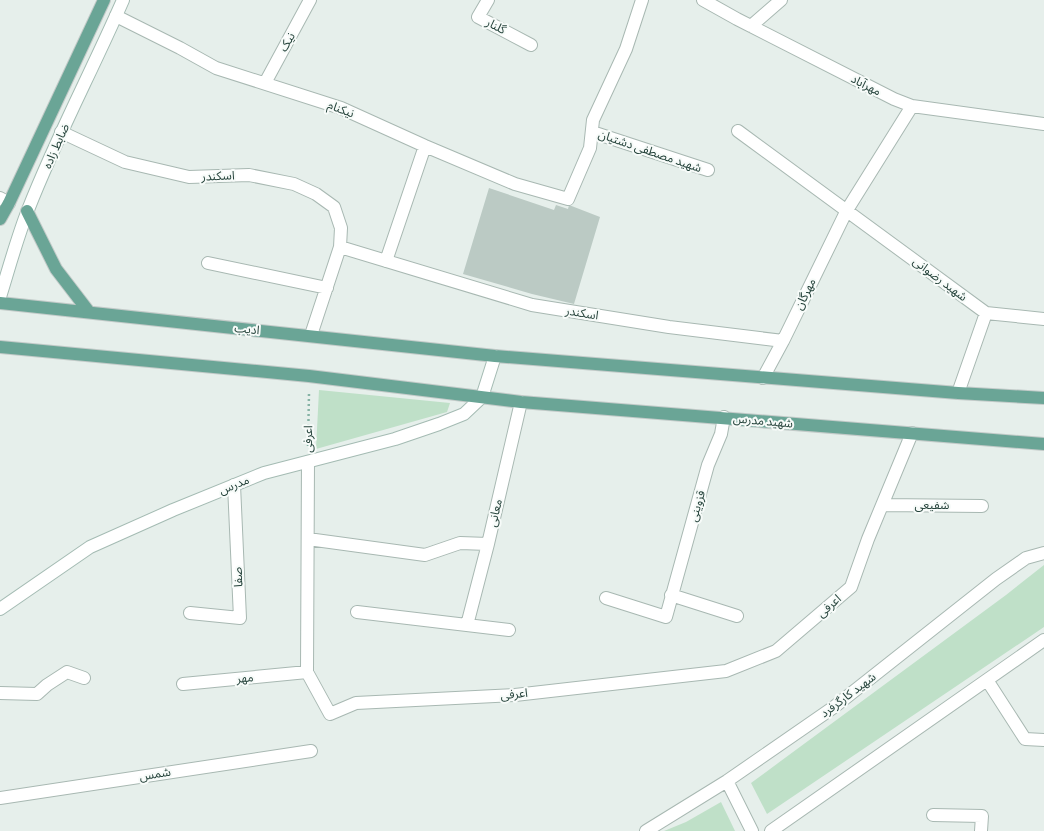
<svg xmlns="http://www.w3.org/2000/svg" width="1044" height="831" font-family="'PT Sans Narrow','Noto Sans Arabic',sans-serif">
<rect width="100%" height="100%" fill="#e6efeb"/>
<!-- green -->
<path fill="#bfe0c8" d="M319,390L450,403L447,412L316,449Z
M1044,565V627L767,814L751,783L1006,595Z
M721,802L735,831H664L686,822Z"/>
<!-- building -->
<path fill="#bbcac4" d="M489,188L554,210L556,205L568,209L569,205L600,217L574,304L532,294L463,274Z"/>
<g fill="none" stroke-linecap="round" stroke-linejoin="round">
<!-- minor casing -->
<g stroke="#a8b8b2" stroke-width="14">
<path id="minor" d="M488,0L478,17L531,45
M703,0L737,19L894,99L912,106L1044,124
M116,16L180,48L216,68L341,108L425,146L515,184L568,199L590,148L593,120L626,49L642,0
M751,26L781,0
M265,83L310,0
M738,131L986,313L1044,319
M61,132L125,162L189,177L249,175L294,184L316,194L334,207L341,228L340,247L532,305L669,327L783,341
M592,132L708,170
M0,198L9,203
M386,261L425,146
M208,263L327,288
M311,335L340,247
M763,378L783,341L847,210L912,106
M958,393L986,313
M308,462L307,672L330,714L356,703L515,695L726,671L776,651L851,587L868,539L912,433
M882,505L982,506
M308,539L425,555L460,543L488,544
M671,595L737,616
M606,598L666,617L708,465L721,434L724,417
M357,612L509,630
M190,613L240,618L234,485
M467,625L488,544L521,402
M987,680L1025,739L1044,740
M183,684L307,672
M0,693L37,694L47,685L67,672L84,678
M727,781L752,831
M0,798L311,751
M933,815L982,816L981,831
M646,831L727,781L834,707L996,579L1026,558L1044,553
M771,831L1044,640"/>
</g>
<!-- secondary casing -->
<g stroke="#a4bbb3" stroke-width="14">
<path id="secondary" d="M0,297C9,268 17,238 28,210C56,138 92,71 123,0
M0,609L90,547L173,510L264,473L395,439L439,424L464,414L482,397L495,356"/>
</g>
<!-- primary casing -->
<g stroke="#c2cac8" stroke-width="14">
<path id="primary" d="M27,211L56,269L89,312
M0,219L9,203L104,0
M0,303L495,356L958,393L1044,398
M0,347L309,376L521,402L1044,444"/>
</g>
<!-- path -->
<path stroke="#86b3a5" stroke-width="2.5" stroke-dasharray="2 3" stroke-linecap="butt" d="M308,446L309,393"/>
<!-- minor -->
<use href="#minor" stroke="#fff" stroke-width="12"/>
<!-- secondary -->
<use href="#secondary" stroke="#fff" stroke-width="12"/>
<!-- primary -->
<use href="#primary" stroke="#6aa596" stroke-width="12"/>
</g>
<g text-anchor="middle" stroke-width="4" stroke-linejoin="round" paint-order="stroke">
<!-- street labels -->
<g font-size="12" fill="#24423a" stroke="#f7fbf9">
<text transform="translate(496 26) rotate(28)" y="4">گلنار</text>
<text transform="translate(287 42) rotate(-61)" y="4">نیک</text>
<text transform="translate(866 85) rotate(27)" y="4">مهرآباد</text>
<text transform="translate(341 109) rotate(21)" y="4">نیکنام</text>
<text transform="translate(56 146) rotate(-66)" y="4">ضابط زاده</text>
<text transform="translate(650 151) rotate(19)" y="4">شهید مصطفی دشتیان</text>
<text transform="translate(218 176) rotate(-2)" y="4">اسکندر</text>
<text transform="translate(940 279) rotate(37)" y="4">شهید رضوانی</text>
<text transform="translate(805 294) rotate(-64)" y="4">مهرگان</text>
<text transform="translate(582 313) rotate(9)" y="4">اسکندر</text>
<text transform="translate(247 329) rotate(6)" y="4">ادیب</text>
<text transform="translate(763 421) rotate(5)" y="4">شهید مدرس</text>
<text transform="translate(308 439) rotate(-89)" y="4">اعرفی</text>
<text transform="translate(234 485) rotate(-22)" y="4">مدرس</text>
<text x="932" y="509">شفیعی</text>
<text transform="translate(697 506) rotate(-74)" y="4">قزوینی</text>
<text transform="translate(495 513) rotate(-77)" y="4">معانی</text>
<text transform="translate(238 577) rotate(-93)" y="4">صفا</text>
<text transform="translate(829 606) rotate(-41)" y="4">اعرفی</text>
<text transform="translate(245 678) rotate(-5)" y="4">مهر</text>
<text transform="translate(514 694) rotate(-5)" y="4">اعرفی</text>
<text transform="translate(848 695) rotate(-37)" y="4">شهید کارگرفرد</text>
<text transform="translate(155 774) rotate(-9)" y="4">شمس</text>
</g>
</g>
</svg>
